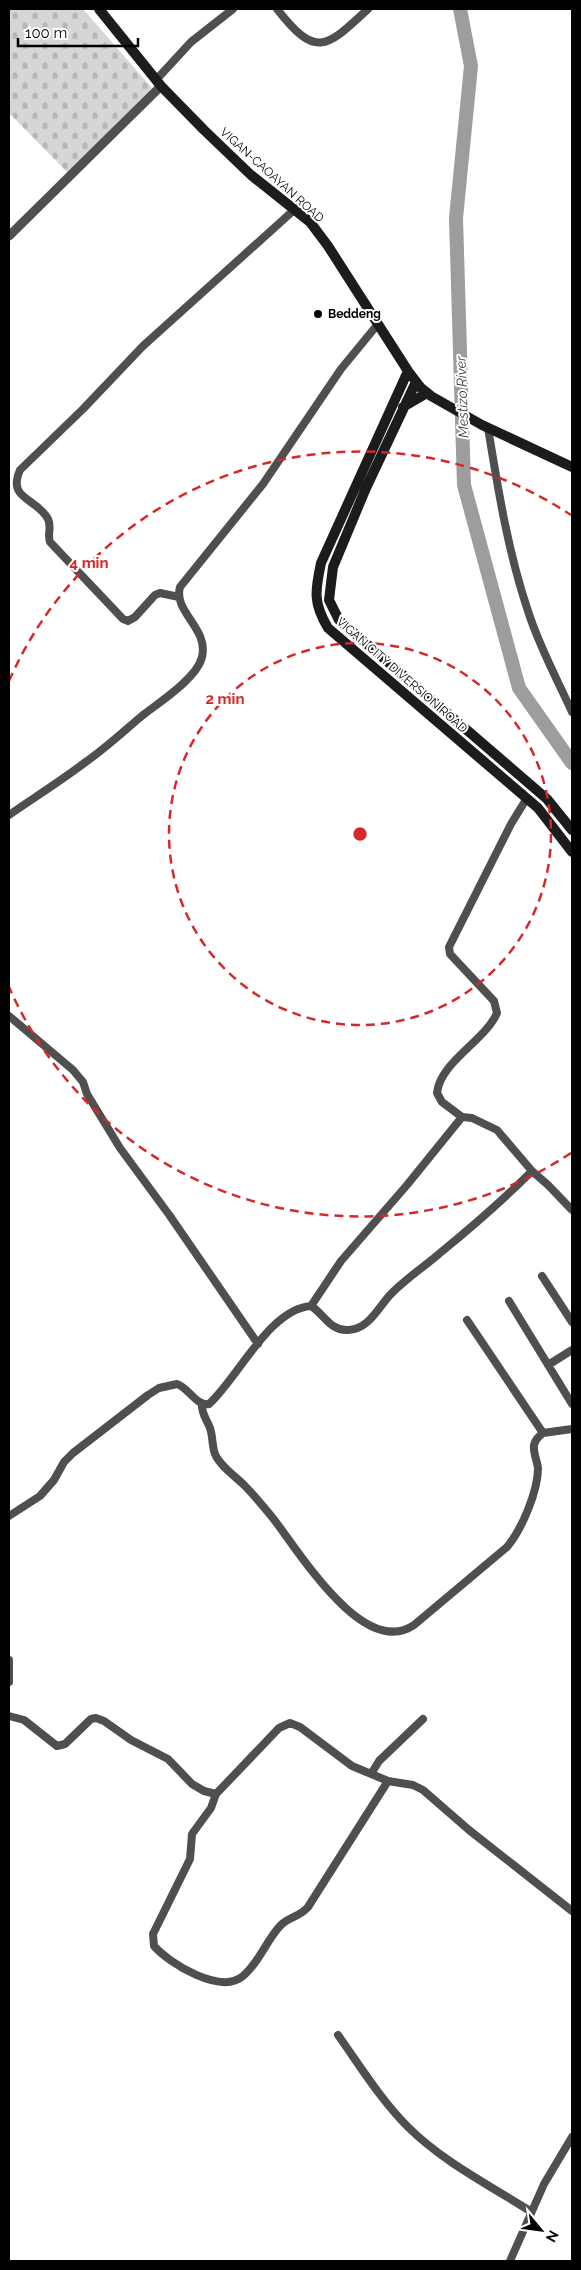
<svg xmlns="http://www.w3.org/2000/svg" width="581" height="2270" font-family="Raleway,sans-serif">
<defs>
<pattern id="cemetery-stones" width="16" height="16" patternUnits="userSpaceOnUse" patternTransform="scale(1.25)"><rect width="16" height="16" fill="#d6d6d6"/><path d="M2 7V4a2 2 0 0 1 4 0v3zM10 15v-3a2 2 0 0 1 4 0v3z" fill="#b6b6b6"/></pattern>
</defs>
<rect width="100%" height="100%" fill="#fff"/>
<!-- cemetery -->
<path fill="url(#cemetery-stones)" d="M9,9H83L152,88L68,173L9,113Z"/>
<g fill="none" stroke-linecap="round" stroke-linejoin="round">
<!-- river -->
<path stroke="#9d9d9d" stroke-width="14" d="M460,9L471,66L456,218L464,485L519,688L572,763"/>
<!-- minor -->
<path stroke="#4f4f4f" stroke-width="8" d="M277,9C316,59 326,48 368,9
M156,80L191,42L233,9
M488,428C498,489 508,552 528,611C539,646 557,679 572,712
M179,597L160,593L155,595L135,617L128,621L123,619L50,542C47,535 52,527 48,519C36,497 7,500 20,470L83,409L143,346L294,210
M527,798L511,824L449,947L450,954L494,1001L497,1013C485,1041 440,1062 437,1093L442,1102L462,1117L472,1118L497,1130L532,1171L548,1185L572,1210
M9,815C35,797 62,780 87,761C107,747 125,730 143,715C160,702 197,678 202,657C209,628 173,612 180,587L263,484L341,369L378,324
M9,1016L73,1070L83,1082L87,1094L120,1148L170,1216L258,1344
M542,1276L572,1322
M509,1301L572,1404
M311,1306L341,1261L407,1185L462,1117
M467,1320L543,1433
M548,1365L572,1350
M202,1404C201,1413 207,1420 210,1428C213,1437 212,1446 215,1454C220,1466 235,1476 244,1485C254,1495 263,1506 272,1517C297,1548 363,1660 414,1625L507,1547C522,1529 538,1491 538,1468C537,1460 533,1453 534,1445C535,1440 539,1436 543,1433L572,1429
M9,1516L40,1496L54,1480L64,1462L73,1453L148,1395L159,1388L177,1384C189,1388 196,1406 209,1404C238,1378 269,1309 311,1306C324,1314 330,1331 348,1330C368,1330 378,1308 390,1295C405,1279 424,1267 440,1253C472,1227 503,1200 532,1171
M9,1660V1682
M9,1716L24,1720L57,1746L65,1744L91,1719L96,1718L104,1721L131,1740L168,1759L192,1784L204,1791L216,1794
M371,1774L379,1761L423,1719
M388,1781L308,1907C300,1917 288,1917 280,1926C266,1941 259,1963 243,1976C221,1995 170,1964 154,1946L153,1934L190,1859L192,1834L211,1808L216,1794L279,1728L290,1723L300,1727L352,1766L388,1781L413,1785L423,1790L469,1830L572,1911
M338,2035C360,2066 381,2100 408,2127C442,2161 489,2185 530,2211
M510,2261L544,2184L572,2137"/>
<!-- tertiary -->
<path stroke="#4f4f4f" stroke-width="9" d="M9,236L161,86"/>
<!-- secondary -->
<path stroke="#1c1c1c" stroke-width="10" d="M99,9L161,86L204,130L251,175L310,222L328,246L408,371L421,388L431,396L482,425L572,467
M408,371L321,563C315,591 313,603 328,628L538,808L572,852
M416,382L366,488L333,567L329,600L339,620L547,799L572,830
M403,407L427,393"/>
</g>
<!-- distance rings -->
<g fill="none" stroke="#d62828" stroke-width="2.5" stroke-dasharray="9 6">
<circle cx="360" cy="834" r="191"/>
<path d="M571 1153A383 383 0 0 1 9 987M9 681A383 383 0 0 1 571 515"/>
</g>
<!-- markers -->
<circle fill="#000" stroke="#fff" stroke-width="2" cx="318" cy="314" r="5"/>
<g text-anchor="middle" stroke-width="4" stroke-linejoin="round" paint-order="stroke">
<!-- street labels -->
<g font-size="12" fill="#000" stroke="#fff">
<text transform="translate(272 175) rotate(42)" y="4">VIGAN-CAOAYAN ROAD</text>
<text transform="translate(402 675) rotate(41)" y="4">VIGAN CITY DIVERSION ROAD</text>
</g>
<!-- poi labels -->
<g font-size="12" font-weight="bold" fill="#000" stroke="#fff" text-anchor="start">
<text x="328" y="318">Beddeng</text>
</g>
<!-- water labels -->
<g font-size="14" font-style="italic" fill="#3e3e3e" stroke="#fff">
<text transform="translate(462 397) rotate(-92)" y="5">Mestizo River</text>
</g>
</g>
<circle cx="360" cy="834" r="8" fill="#d62828" stroke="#fff" stroke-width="2.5"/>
<g font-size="15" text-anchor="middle" font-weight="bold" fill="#d62828" stroke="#fff" stroke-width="4" stroke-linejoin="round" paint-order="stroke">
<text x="89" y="568">4 min</text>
<text x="225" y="704">2 min</text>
</g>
<!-- border -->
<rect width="581" height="2270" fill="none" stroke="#000000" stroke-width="20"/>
<!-- north arrow -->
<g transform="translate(541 2230) rotate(119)" stroke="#ffffff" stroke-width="4" paint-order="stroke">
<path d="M0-4L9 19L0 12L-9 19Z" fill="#000000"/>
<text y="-8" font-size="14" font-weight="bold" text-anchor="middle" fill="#000000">N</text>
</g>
<!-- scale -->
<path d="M18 38v8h120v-8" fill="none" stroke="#000000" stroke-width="2.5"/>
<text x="25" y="38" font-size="15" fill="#000000" stroke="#ffffff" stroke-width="4" paint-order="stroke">100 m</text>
</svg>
